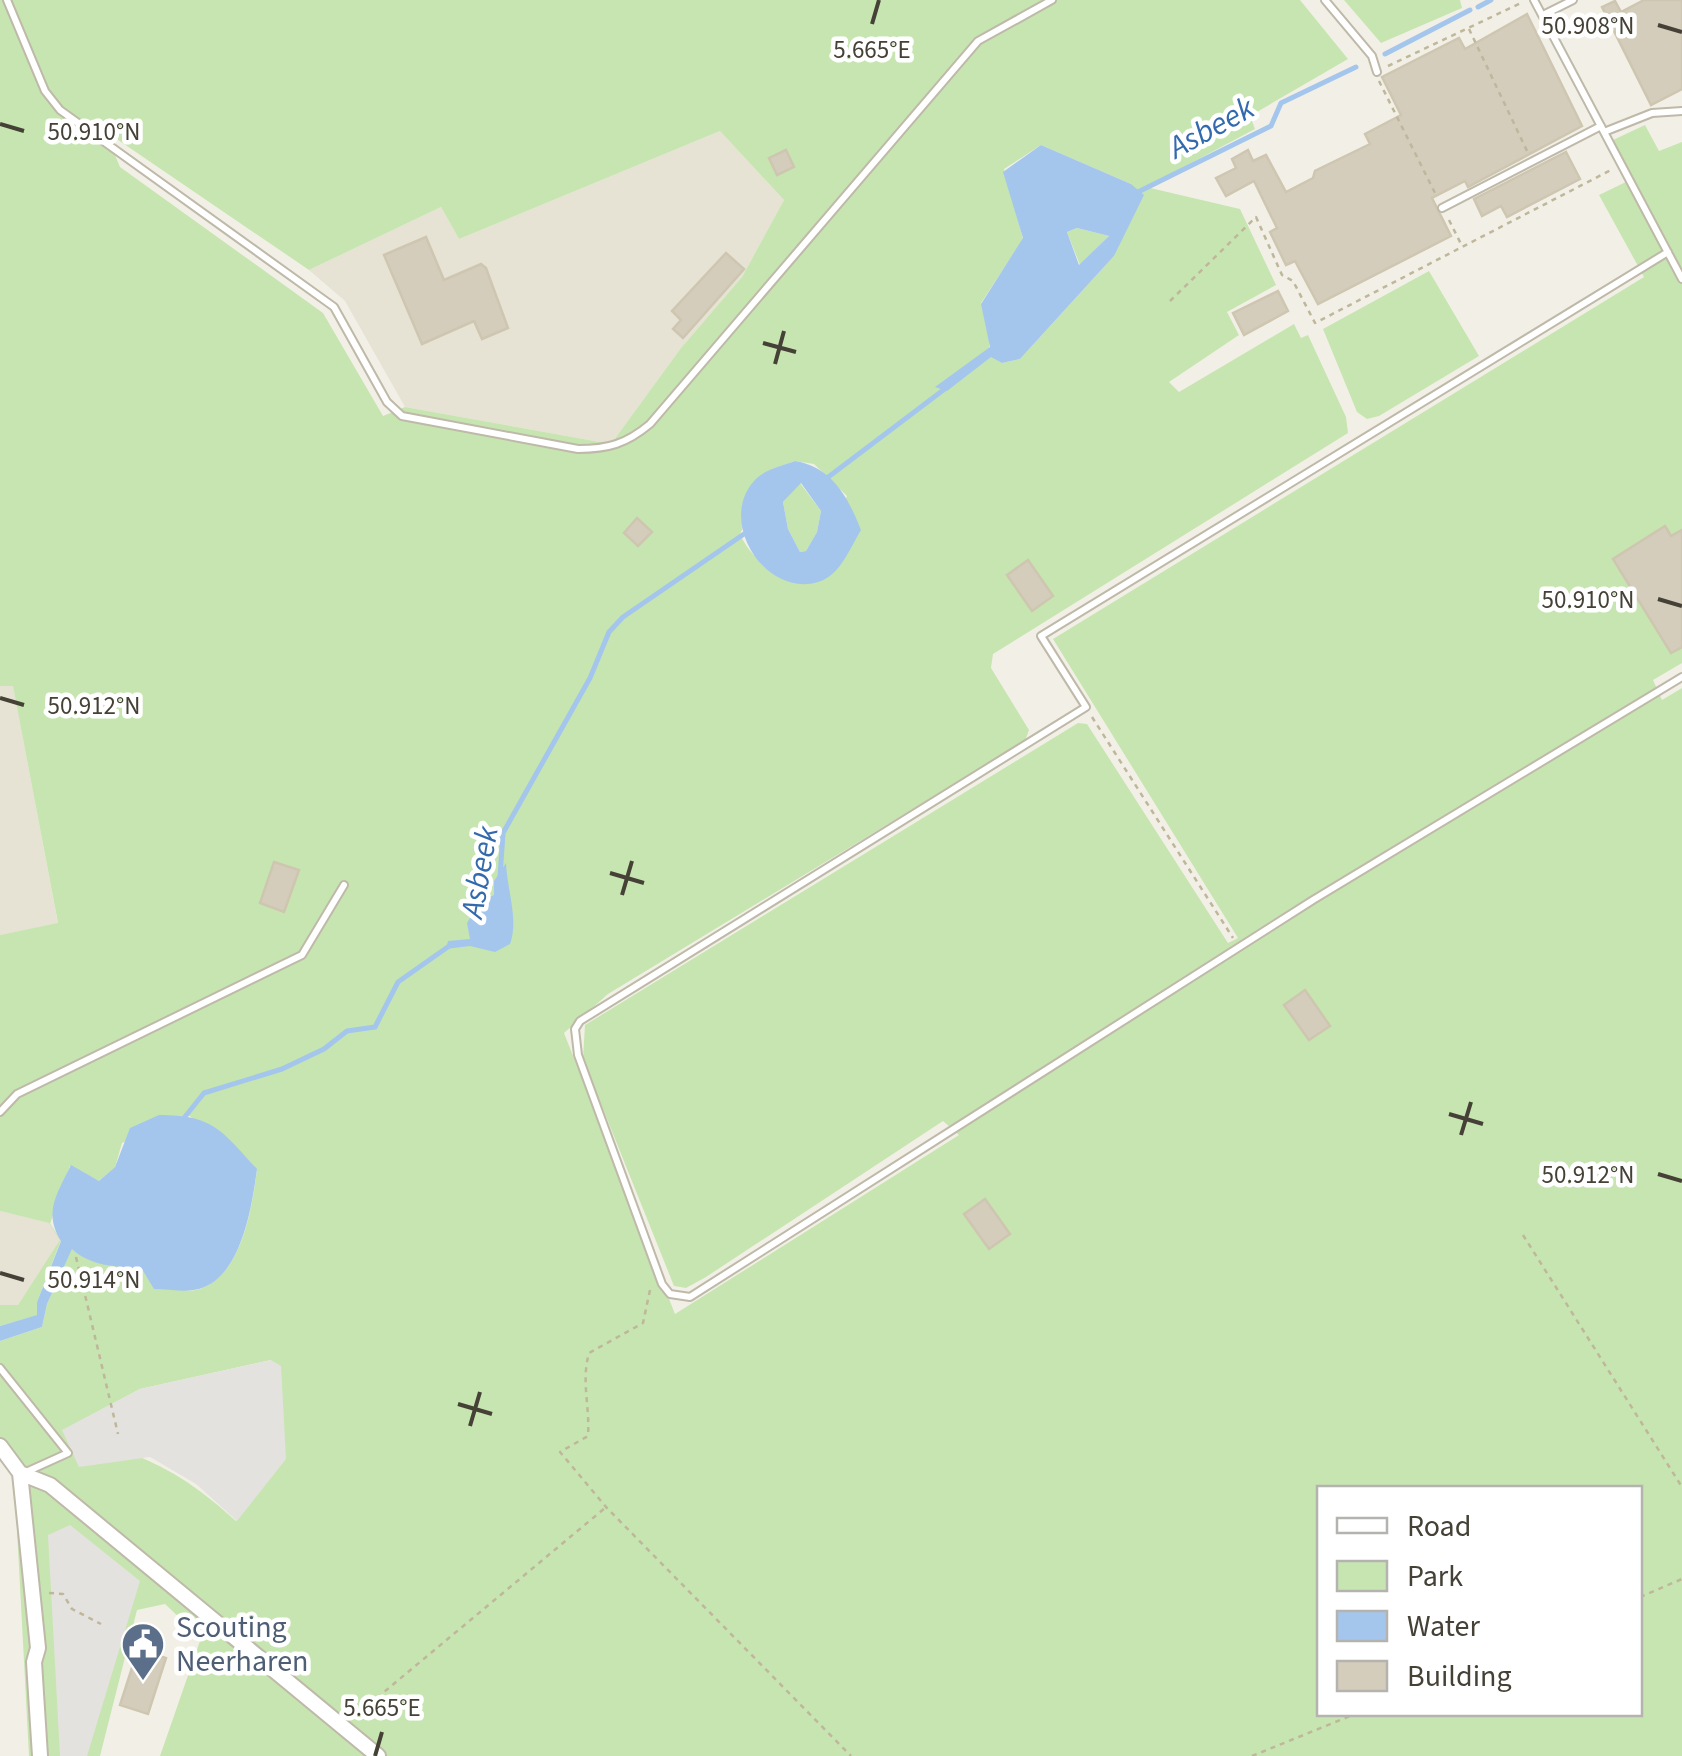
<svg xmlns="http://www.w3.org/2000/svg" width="1682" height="1756" font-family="'Source Sans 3',sans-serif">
<rect width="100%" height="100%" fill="#f2f0e6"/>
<!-- residential -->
<path fill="#e6e3d4" d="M720,131L784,200L742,277L681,348L611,444L405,407L345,301L309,270L441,207L459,239Z
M13,685L58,924L0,935V686Z
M0,1211L50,1223L61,1240L18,1305H0Z"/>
<!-- green -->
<path fill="#c7e5b0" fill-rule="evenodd" d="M0,0H1300L1348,59L1250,116L1255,129L1146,187L1240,209L1276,285L1227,312L1239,335L1169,382L1179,392L1294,324L1301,338L1308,335L1346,417L1348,433L993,654L991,668L1029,730L1025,741L608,994L564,1033L675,1314L959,1135L943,1121L706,1277L686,1288L674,1286L583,1059L585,1025L1078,723L1087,724L1228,943L1238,938L1053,639L1644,277L1599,195L1630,180L1613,140L1645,125L1659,151L1682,142V663L1653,680L1662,700L1682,688V1756H160L201,1638L165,1604L137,1610L100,1756H29L14,1473L0,1457V1341L42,1327L47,1304L72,1248C90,1267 114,1264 138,1269C156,1272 177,1295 196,1290C242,1279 252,1207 257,1170L187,1114L122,1143L115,1167L99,1181L70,1166L50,1224L61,1240L37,1302L38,1315L0,1326V1305H18L60,1240L49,1223L0,1211V935L58,923L13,686H0ZM105,131L309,270L441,207L459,239L720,131L784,200L742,277L681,348L611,444L405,407L383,416L323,313L120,167ZM1041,145L1131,184L1114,256L1020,359L1002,363L989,355L990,330L981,303L1023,239L1004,169ZM795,461L814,464L847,496L808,583C780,578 752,562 740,534L772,469ZM271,1360L236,1521C176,1466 138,1454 63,1430L140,1389ZM1320,1488H1640V1714H1320Z
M1344,0H1460L1462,8L1381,43Z
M1077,228L1109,236L1080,265L1067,232Z
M1429,271L1479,356L1379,416L1367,419L1357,412L1323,329Z
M800,483L821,511L817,532L806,551L800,552L788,529L783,502Z"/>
<!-- parking -->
<path fill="#e4e2de" d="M271,1360L281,1366L286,1459L237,1521L196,1484L150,1457L79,1467L62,1430L140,1389Z
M70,1525L140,1581L87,1756H60L48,1535Z"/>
<!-- water -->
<path fill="#a4c6ed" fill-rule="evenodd" d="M1041,145L1131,184L1144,195L1114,256L1020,359L1002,363L991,357L947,391L935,387L990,347L981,304L1023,238L1003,172ZM1077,228L1109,236L1079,265L1067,232Z
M795,461C832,467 848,497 861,530C850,548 840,576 818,582C766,598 717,522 754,481C763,470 781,466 795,461ZM801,483L821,511L817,532L806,551L800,552L788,529L783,502Z
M506,863C507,890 519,920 510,944L495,952L470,946L446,949L448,941L470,939L467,923L481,901L494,895V881Z
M159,1115C214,1115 222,1131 257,1169C252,1206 241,1283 194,1290C182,1292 167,1289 154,1289L142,1269C117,1266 91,1267 72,1249L47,1304L42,1327L0,1341V1326L37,1315V1302L61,1241C43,1212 57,1194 71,1165L99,1181L115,1167L130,1128Z"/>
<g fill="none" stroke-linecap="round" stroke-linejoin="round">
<!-- stream -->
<path stroke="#a4c6ed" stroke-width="5" d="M1478,7L1491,0
M1385,54L1470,10
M1138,192L1271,126L1281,103L1356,67
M823,481L946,388
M500,877L503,833L590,678L609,632L623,617L744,534
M184,1118L204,1093L282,1069L324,1049L347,1031L375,1027L398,982L452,944"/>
</g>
<!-- building -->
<path fill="#d4cdbc" stroke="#cec6b0" stroke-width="2.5" d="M1644,0H1682V89L1651,105L1602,7L1615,1L1621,12Z
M1527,14L1582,126L1468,187L1465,181L1432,198L1451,236L1318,304L1295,261L1286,265L1270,232L1277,228L1254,181L1226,196L1216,178L1236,168L1232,159L1248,150L1253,161L1266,155L1286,192L1313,178L1315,171L1370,144L1365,134L1401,115L1382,77L1459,38L1465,49Z
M786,150L794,167L777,175L769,158Z
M1566,152L1580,179L1507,217L1501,206L1482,216L1474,199Z
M426,237L444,280L481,264L486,268L508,328L482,339L474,321L422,344L384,255Z
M726,253L744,269L683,338L673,329L681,320L672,311Z
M1278,291L1288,311L1244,335L1233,313Z
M637,518L652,532L638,546L624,533Z
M1665,526L1671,536L1682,530V647L1671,653L1613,559Z
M1028,560L1053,596L1032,611L1007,575Z
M274,862L299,870L284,912L260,903Z
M1305,990L1330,1026L1309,1040L1284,1005Z
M985,1199L1010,1234L989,1249L964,1214Z
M138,1649L166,1658L148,1714L120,1705Z"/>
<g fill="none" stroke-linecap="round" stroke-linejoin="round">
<!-- service casing -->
<g stroke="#beb9a9" stroke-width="10">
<path id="service" d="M7,0L45,91L60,110L334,307L387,402L402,416L578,449C608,449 626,444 650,424L978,41L1052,0
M1325,0L1372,56L1377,72
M1534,0L1682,279
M1543,15L1573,0
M1604,132L1652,113L1682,111
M1442,208L1601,126
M1668,252L1041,636L1086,707L580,1021L575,1029L578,1055L662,1284L670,1294L690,1297L1313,900L1682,677
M0,1112L17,1094L302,955L344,885
M0,1368L68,1453L26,1472"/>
</g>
<!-- minor casing -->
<g stroke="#beb9a9" stroke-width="18">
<path id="minor" d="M0,1446L20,1473L38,1648L34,1662L40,1756
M20,1473L50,1485L378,1756"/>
</g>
<!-- path -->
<path stroke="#bfb79b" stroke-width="2.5" stroke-dasharray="5 5" stroke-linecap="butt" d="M1469,29L1528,153
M1388,66L1521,3
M1379,81L1436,195
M1449,220L1461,244
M1170,301L1256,217L1282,275L1293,281L1315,323L1611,170
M1092,717L1233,938
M1523,1235L1682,1487
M76,1257L118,1434
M650,1290L643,1323L589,1353C581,1381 590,1406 588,1436L560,1452L606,1507L851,1756
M49,1593L63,1594L72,1609L101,1624
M1640,1597L1682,1579
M354,1717L605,1508
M1252,1756L1355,1714"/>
<!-- service -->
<use href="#service" stroke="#fff" stroke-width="6"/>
<!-- minor -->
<use href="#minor" stroke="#fff" stroke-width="14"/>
</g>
<!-- ticks -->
<path fill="none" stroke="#454136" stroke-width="4" d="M872,24L879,0M1658,25L1682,32M0,124L24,131M763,343L796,352M775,364L784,331M1658,599L1682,606M0,698L24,705M610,873L644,883M622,895L632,861M1449,1114L1483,1124M1461,1135L1471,1102M1658,1174L1682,1181M0,1273L24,1280M458,1404L492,1414M470,1426L480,1392M375,1756L382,1732"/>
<!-- icons -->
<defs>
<g id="civic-pin" transform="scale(2.25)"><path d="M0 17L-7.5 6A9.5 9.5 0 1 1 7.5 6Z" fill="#5c6f8a" stroke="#fff"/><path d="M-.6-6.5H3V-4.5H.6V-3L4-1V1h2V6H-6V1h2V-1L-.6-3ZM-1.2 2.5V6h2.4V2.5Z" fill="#fff"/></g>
</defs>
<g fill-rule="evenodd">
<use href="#civic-pin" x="143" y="1644"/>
</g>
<g text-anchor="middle" stroke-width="9" stroke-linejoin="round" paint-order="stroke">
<!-- service labels -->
<g font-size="30" fill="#4e5e75" stroke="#fff" text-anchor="start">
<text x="176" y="1637">Scouting<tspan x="176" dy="34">Neerharen</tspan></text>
</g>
<!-- water labels -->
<g font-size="32" font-style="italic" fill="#336aad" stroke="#fff">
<text transform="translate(1211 127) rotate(-29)" y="11">Asbeek</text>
<text transform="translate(479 872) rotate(-80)" y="11">Asbeek</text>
</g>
</g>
<g font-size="25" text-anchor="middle" fill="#454136" stroke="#fff" stroke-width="9" stroke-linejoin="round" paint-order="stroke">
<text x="1588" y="34">50.908°N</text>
<text x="872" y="58">5.665°E</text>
<text x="94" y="140">50.910°N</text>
<text x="1588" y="608">50.910°N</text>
<text x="94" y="714">50.912°N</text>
<text x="1588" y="1183">50.912°N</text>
<text x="94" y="1288">50.914°N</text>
<text x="382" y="1716">5.665°E</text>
</g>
<!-- legend -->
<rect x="1317" y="1486" width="325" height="230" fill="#ffffff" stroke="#b5b3af" stroke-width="2.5"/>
<rect x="1337" y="1518" width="50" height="15" fill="#ffffff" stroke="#b5b3af" stroke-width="2.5"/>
<text x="1407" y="1536" font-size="30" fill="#454136">Road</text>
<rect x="1337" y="1561" width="50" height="30" fill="#c7e5b0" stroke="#b5b3af" stroke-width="2.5"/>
<text x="1407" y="1586" font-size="30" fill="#454136">Park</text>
<rect x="1337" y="1611" width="50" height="30" fill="#a4c6ed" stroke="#b5b3af" stroke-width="2.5"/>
<text x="1407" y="1636" font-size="30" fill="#454136">Water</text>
<rect x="1337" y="1661" width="50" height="30" fill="#d4cdbc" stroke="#b5b3af" stroke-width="2.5"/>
<text x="1407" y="1686" font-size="30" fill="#454136">Building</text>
</svg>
